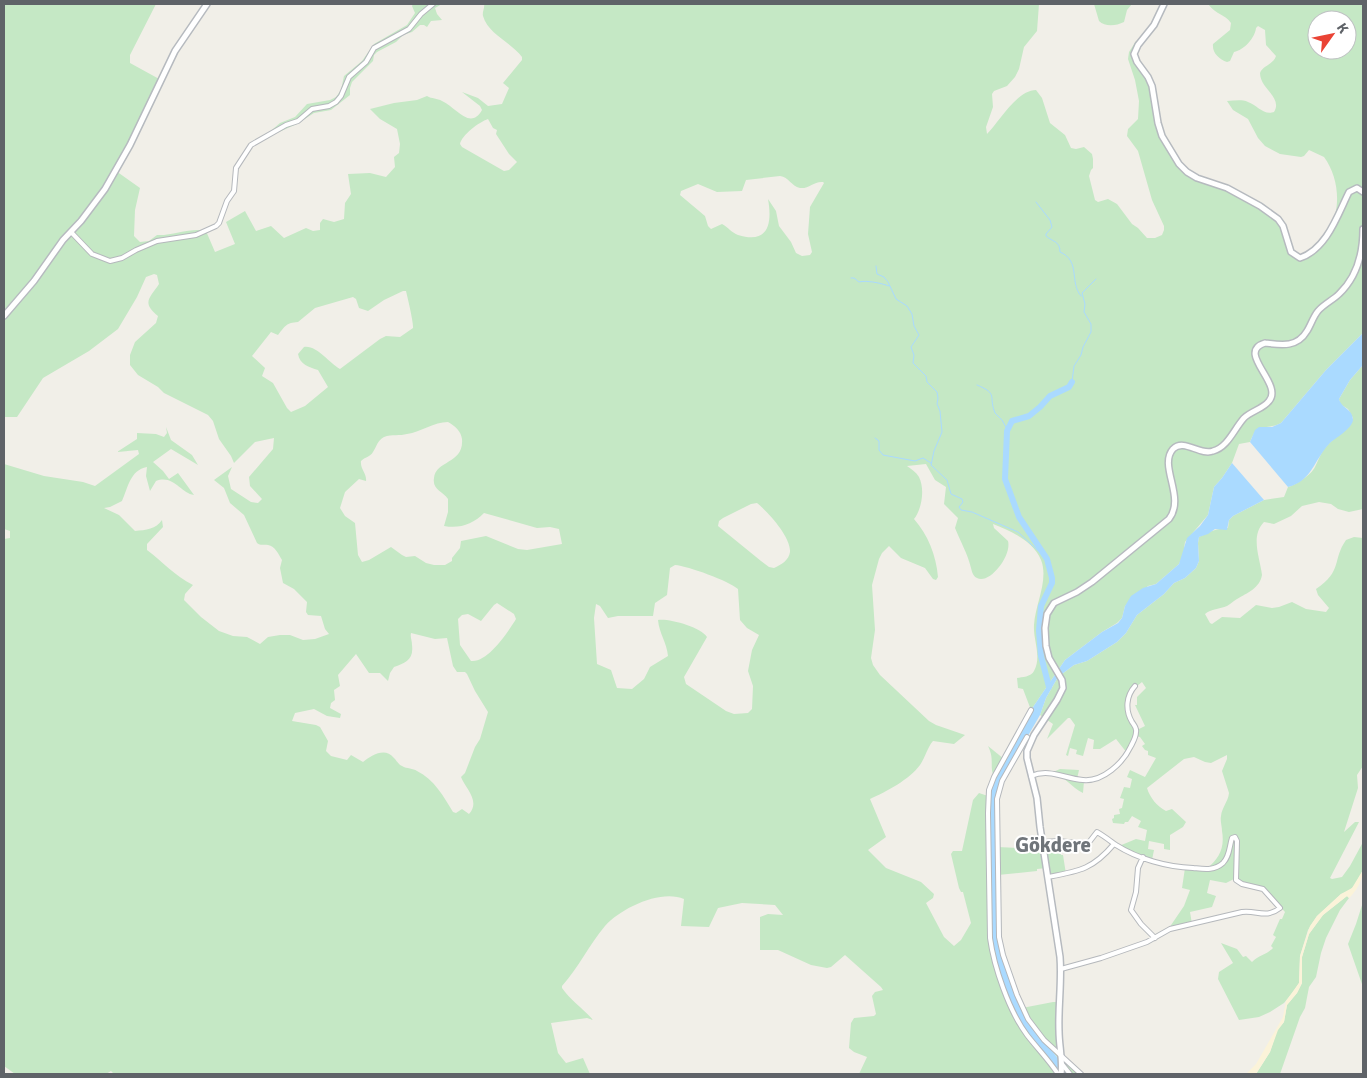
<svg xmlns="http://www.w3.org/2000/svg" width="1367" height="1078" font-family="Signika,sans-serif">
<rect width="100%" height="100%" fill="#f1efe8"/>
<!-- green -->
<path fill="#c5e8c5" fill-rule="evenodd" d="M4,4H156L130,55V63L161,80L116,171L140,188L135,210L134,236L140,242L149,241L157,235C172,236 192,227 206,231L215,252L235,244L226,222L245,211L256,231L271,226L284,238L306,228L313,231L320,230V223L323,219L334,222L344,219L345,203L351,194L348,174L370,173L386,177L395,167L394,157L399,153L400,144L397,129L380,119L370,109L394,103L417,100L427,96C432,99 437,98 442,101C456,107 470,131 482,110L480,106L462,92L478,98L488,106L502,104L509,88L503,83L522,60V57C512,43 488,34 483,16C482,12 485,8 484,4H1039L1037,31L1024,47L1019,69L1015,77L1007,86L994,91L992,94L993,107L986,127L987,134C999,122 1017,90 1036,90L1042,98L1050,123L1065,135L1071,148L1076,149L1084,147L1092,154L1093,159V168L1091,170L1089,176L1095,200L1098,202L1108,199L1117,204L1132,224L1138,228L1147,238H1155L1162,235L1164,230V226L1152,200L1138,151L1127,136L1128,129L1138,119L1139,101L1135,80L1128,59L1129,52L1136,41L1139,43L1134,54L1148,77L1159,129L1187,172L1219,185L1260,206L1281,223L1288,247L1297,257C1339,244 1348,190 1324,157L1309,150L1304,156L1301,157L1280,154L1265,146L1258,138L1248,119L1233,110L1227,101C1234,101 1241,99 1248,102C1257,105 1264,116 1274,112C1283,97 1260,89 1260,73C1263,65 1273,65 1276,56L1266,45L1265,30L1258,26L1256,28C1255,38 1244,50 1234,52L1230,61L1227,62C1219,59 1212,53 1213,44L1230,30L1231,23C1225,14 1216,15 1208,4H1363V188L1361,189L1363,192V333L1326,370L1281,423C1263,432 1259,419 1250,442L1239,444L1232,463L1222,478L1214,487L1208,515L1185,542L1183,556L1179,564L1156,584L1148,586L1125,606L1122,618L1117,623L1102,632L1065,660L1031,710L1023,689L1018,688L1017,678C1022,677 1031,677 1034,671C1042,657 1033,640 1034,625C1035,605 1049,580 1041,560C1033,541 1011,531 993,524L994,528L1008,541C1012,556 989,585 977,578C973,576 972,572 971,568C967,552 961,543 955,528L958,518L944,504L946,487L935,480L926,464L907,466C911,469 916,472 919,477C925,489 922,509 914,519C928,535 936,555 938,577L936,580L933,579L925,568L901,558L889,546L882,553L879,559L872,585L875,630L871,658L873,665L880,675L929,721L936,725L965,735L954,744L933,741C927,748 925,758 920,765C910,779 886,792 870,799L886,837L868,850L886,868L921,882L934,894L933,898L926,903L944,937L954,946L961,940L971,923L963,892H961L959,888L951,854L953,851H962L973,800L979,793L988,796L991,947L1058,1074H859L867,1057L854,1052L849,1048L851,1023L854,1018L874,1016L876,1014L872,996L875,992L883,990L881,987L845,955L831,967L827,968L811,965L778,950H760V917L768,914L783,915L775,905L742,903L718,908L709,927L681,926L684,899C661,889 621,908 605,926C589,945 579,967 562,986V988C570,1000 584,1009 593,1020L587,1018L551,1023L558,1053L566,1063L583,1058L590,1074H114L111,1071L106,1074H15L4,1066V539L10,538V531L4,529V464L44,476L83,482L95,486L139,454L138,450L117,452L137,439V433L156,434L164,437L167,433L166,427L171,440L192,455L198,465L171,449L153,462L163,471L169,479L178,473L194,495C181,493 173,474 156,481L150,491L146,476L147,467C130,470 128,488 122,501L110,507L104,508L119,515L135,531C146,530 156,529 162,520L163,527L147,544V550C164,563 174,575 193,585L185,594L184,600L201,617L219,631L233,636L247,637L260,644L268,637L280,635H290L303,640L315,639L329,634L325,629L321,616L308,615L306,612L307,602L294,589L283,583L280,568L282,560C279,555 275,546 268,545C263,544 261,546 257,543L244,515L230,503L224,488L214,480L232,467L228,476L231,489L251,502L258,503L262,499L250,486L249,477L273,449L274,438L255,442L234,463L231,456L219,439L213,421L208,415L164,393L158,387L138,375L130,365V355L135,342L156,323L158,316C141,302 150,298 159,284L157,275L154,274L146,277L137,297L118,329L89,351L43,378L17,417H4ZM1317,20H1347V50H1317ZM488,119L493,128L497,130L496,134L509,154L517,162L509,170L504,171L462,147L460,144C462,135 479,122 488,119ZM780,176C789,177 791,186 800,188C809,189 814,181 823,182L824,183L810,207L808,234L812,252L810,255L802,256L796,253L791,242L779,226L776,211L768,199C772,221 770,245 738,235C732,233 728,227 722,224L711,229L708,226L705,216L680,195L681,191L698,184L717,192L742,191L746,180ZM403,291H406C407,295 414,324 413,328L400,337L386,336L380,339L340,369C329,363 317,345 304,347L298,354C300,365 309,367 318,370L328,387L305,406L291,412L287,408L273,383L262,376L265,368L252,356L271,332L278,335C286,325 286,323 298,322L315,308L353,297L356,299L359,308L368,311L384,300ZM448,422C455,426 461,431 462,439C464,464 436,460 434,478C432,490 443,491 448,499V512L444,526C460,529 473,524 484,513L537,528L550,527L559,529L562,544L527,550L518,549L486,536L461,541L460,548L452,558V561L445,565H434L426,563L415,556L406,557L402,555L391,547L369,560L362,562L358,555L355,523L345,516L340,508L345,492L359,479L366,481C367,474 360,469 361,461C365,457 370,457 373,452C377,446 377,441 384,437C392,434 400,436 407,434C421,432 434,422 448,422ZM757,503C768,512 791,537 790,552C789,560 781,565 774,568L769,567L761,561L718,526L719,521L723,518L751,504ZM675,565C688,566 729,581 738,589L740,620L747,628L759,635L752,650L748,671L753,686L752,709L748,713L734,714L726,711L686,684L684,677L707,637C701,627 668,618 658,620C659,633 667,643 668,656L650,667L644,679L632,689L617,688L611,670L597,664L594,618L596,604L600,606L608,618L618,616H653L655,603L667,595L670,568ZM497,603L514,614L516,619C508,632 488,663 471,661L460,645L458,619L462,615L468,614L481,621L494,605ZM411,633L435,639L447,638L453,666L457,672H465L467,674L475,691L488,712L480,739L475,747L465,773L461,777C465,788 481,801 469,814L462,809L456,813L453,812C444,797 434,779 417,771C413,768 407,769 402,766C398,764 397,761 394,758C385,747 372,755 363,762L351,755L347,760L331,756L326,751L328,741L320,727L316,725L292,721L295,713L314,709L327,716L340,718L341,714L330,708L331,703L335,700L334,690L340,686L338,675L356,654L369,673H380L388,681L390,673L394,667C405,663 414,660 412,645C412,640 410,637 411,633Z
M413,4H442L435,8L437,14L442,20L431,21L427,27L424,25H420L412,32L403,35L396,42L377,52L374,55L373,61L352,82L350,88V95L331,110L314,113L297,124L263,139L266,135L280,123L295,117L307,104L330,100L336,97L341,90L344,76L362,61L374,44L407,25L415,13L412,6Z
M1094,4H1132L1127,10L1124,22C1116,26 1105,27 1099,21Z
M1363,365V509L1349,512L1338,509L1331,504L1319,502L1302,506L1291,516L1274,524L1264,522C1250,536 1260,558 1262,575C1260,588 1247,593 1237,599C1233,601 1231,604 1227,606C1220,609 1211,609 1205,614L1210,623L1212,624L1222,617L1240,618L1256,605L1272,608L1279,607L1292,602L1306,609L1326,612L1329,608L1318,595L1316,589C1343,571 1332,560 1346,540L1354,537L1363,538V766L1357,775L1358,788L1344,832L1355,822H1359L1330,878L1332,879L1342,877L1350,866L1363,842V870L1354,886L1349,891L1341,894L1317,916L1308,930L1300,956L1299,983L1293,992L1284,1003L1270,1012L1259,1017L1239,1020L1218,979L1219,972L1233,963L1221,943L1237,949L1243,957L1246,956L1252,962C1259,955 1266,955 1273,948L1271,946L1276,937L1273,935L1280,919H1282L1285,912L1265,890L1245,885L1236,878L1226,883L1210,880L1207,893L1216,896L1212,907L1190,912L1192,924L1167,931L1184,906L1190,890L1182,888L1185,868L1206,869C1219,859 1225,848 1222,831C1222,826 1220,821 1221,816C1222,807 1228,802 1229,793L1222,771L1227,759V755L1211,763L1205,762L1194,757L1184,759L1147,788C1150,798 1157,806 1166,811L1172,809L1186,822L1183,827L1170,835V850L1164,849V844L1149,841L1148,849L1154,850L1152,860L1119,846L1136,839L1145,841L1147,830L1138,827L1141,821L1132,816L1128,822H1125L1124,824L1113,823L1112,819L1114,818V815L1120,814L1119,809L1122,808L1124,799L1120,798L1124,787L1130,788L1132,779L1127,777L1130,770L1145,777L1156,758L1148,755V751L1145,750L1142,746L1145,744L1140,737L1136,736L1127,753L1116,739L1100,749H1093L1094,740L1088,738L1083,756L1076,754L1077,750L1070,748L1068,756L1066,755L1075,725L1070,718H1068L1047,739L1053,724L1040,715L1046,698L1058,677L1074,665L1087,661L1117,642L1126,633L1137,615L1164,594L1174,583L1185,578L1196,568L1199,561L1198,543L1199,537C1210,531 1215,529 1228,528L1229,520L1233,516L1264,500L1284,497L1288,487C1296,485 1311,475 1315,467C1318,461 1320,455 1324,449C1334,437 1345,432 1353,418L1348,409L1340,404L1339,399L1350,380ZM1142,682L1146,688L1137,697V705H1135L1145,726L1137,730C1128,710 1122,697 1142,682Z
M988,746L1004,759L994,777C989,766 995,760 988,746Z
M1060,769L1079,770L1077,779L1084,781L1083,793C1072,788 1063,774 1051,773Z
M1059,841L1061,855H1063L1066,874L1048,877L1047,868L1037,869V871L998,875V847L1018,848L1043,842Z
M1347,896L1349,898L1340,910L1326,938L1321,953L1316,977L1309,987L1305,1008L1300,1017L1280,1074H1256L1270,1052L1277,1030L1284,1022L1287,1005L1297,993L1302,983V957L1309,934L1323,915Z
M1363,902V987L1348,944L1356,924Z
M1053,1002H1060L1062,1055L1081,1074H1070L1035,1029L1022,1008Z"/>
<!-- sand -->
<path fill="#fbf3d9" d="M1363,870C1363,879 1356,892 1349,898L1347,896L1323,915L1309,934L1302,957V983L1297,993L1287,1005L1284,1022L1278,1030L1270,1052L1256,1074H1246L1256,1064L1283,1017L1286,1001L1299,983L1300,956L1310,926L1317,916L1341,894L1352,888Z"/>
<!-- water -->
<path fill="#aadaff" d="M1363,333V365L1350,380L1339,399C1341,408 1353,409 1353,420C1352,429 1335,438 1329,444C1314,460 1312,481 1288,487L1250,442L1255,430L1259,427H1272L1281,423L1326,370Z
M1232,463L1264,500L1233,516L1229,520L1227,530L1215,529L1208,534L1199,537L1198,543L1199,561L1196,568L1185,578L1174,583L1164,594L1137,615L1126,633L1117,642L1087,661L1074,665L1058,677L1046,698L1040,715L1002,781L998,793L999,937L1017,995L1035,1029L1070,1074H1058L1027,1035L1013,1012L991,947L989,790L1031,710L1065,660L1102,632L1118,623L1122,618L1125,606L1131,596L1143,588L1156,584L1179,564L1187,538L1200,526L1208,515L1214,487L1222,478Z"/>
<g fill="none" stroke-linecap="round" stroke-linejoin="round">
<!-- stream -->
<path stroke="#aadaff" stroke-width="1" d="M1036,202L1050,220L1052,227L1046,234V236C1053,242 1060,241 1060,252C1081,261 1069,282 1081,296
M876,266L877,274L884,277L888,282L896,299L907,306L912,314L914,326L919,335L911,347L914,355L913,363L926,376L927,382L937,392L938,398L937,404L940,411L942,432L934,451L931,465L947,480L951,494L962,499L963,502L959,507L961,510L972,512L1018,532L1047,559
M851,278H854L859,282C866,280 881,283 889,286
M1072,382L1074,366L1081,355L1083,347L1091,332V324L1084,312L1085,304L1082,293L1096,279
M977,385C999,394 988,396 995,413L1002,420L1007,429
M875,438L879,441V450L883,455L915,461L923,458L931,463"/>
<!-- river -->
<path stroke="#aadaff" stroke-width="6" d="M1049,687L1041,656L1039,631L1041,606L1052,583V578L1047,559L1019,517L1005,479L1007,431L1012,421L1029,416L1040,407L1050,396L1069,387L1072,382"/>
<!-- street casing -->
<g stroke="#b5b8bc" stroke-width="6">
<path id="street" d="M71,232L92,254L110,261L122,258L136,250L157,241L196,235L216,226L219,223L227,201L234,191L236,168L251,145L286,125L298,121L312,109L329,106L336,102L341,96L349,77L366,62L374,48L409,29L421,14L433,4
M1031,710L994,777L989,790L988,813L990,938C994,967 1009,1011 1027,1035C1037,1048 1049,1060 1058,1074
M1027,737L1002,781L997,799L999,937L1003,955L1017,995L1028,1019L1044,1040L1081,1074
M1031,776C1050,768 1065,779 1083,780C1103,782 1123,763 1131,746C1133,742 1136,737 1136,732C1137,728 1134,725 1132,722C1125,710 1126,696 1135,686
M1043,842L1059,841L1085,844L1090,841L1097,832C1104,836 1109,840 1116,845C1138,859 1167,867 1193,868C1204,869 1214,871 1223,863C1230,856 1229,847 1232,838L1235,837L1237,841L1236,880L1242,884L1263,889L1280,908C1266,919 1257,910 1242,912L1170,929L1147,942L1101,958L1061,969
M1143,857L1138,868L1136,892L1131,910L1141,924L1155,938
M1048,877C1080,871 1093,869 1114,844
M1062,1064L1070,1074"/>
</g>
<!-- secondary casing -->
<g stroke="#b6babf" stroke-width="8">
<path id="secondary" d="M1164,4L1154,25L1138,45L1134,54L1137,62L1148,77L1152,86L1158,123L1162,136L1179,164L1187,172L1197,178L1227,188L1260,206L1278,219L1283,226L1291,252L1300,258C1327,249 1338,214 1349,192L1357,188L1363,192
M4,316L34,281L63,240L81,221L105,189L130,145L175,51L207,4
M1061,1074C1063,1060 1059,1046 1059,1031C1058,1006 1062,982 1060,957L1040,827L1037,798L1027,758V751L1034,735L1057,700L1063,688L1062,680L1049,658L1046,646L1045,628L1047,614L1054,603L1077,592L1092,582L1169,519C1186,497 1158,466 1173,449C1184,438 1200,456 1213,451C1228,447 1234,429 1244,418C1251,411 1263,409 1269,401C1284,384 1235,352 1265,343C1281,345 1297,348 1307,331C1311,325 1313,317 1318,311C1324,304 1333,300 1339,294C1357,277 1363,252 1363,229"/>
</g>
<!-- street -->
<use href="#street" stroke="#fff" stroke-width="4"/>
<!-- secondary -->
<use href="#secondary" stroke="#fff" stroke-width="5"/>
</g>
<g text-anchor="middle" stroke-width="4" stroke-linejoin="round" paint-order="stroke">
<!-- quarter labels -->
<g font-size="21" font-weight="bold" fill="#70757a" stroke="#fff">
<text x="1053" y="852">Gökdere</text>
</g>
</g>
<!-- border -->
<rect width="1367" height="1078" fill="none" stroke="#5f6368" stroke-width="10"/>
<!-- north arrow -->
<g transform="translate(1332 35) rotate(57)"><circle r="24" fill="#ffffff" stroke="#bfc1c3"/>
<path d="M0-4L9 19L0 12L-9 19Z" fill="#ea4335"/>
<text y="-8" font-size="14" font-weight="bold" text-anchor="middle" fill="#5f6368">K</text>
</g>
</svg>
